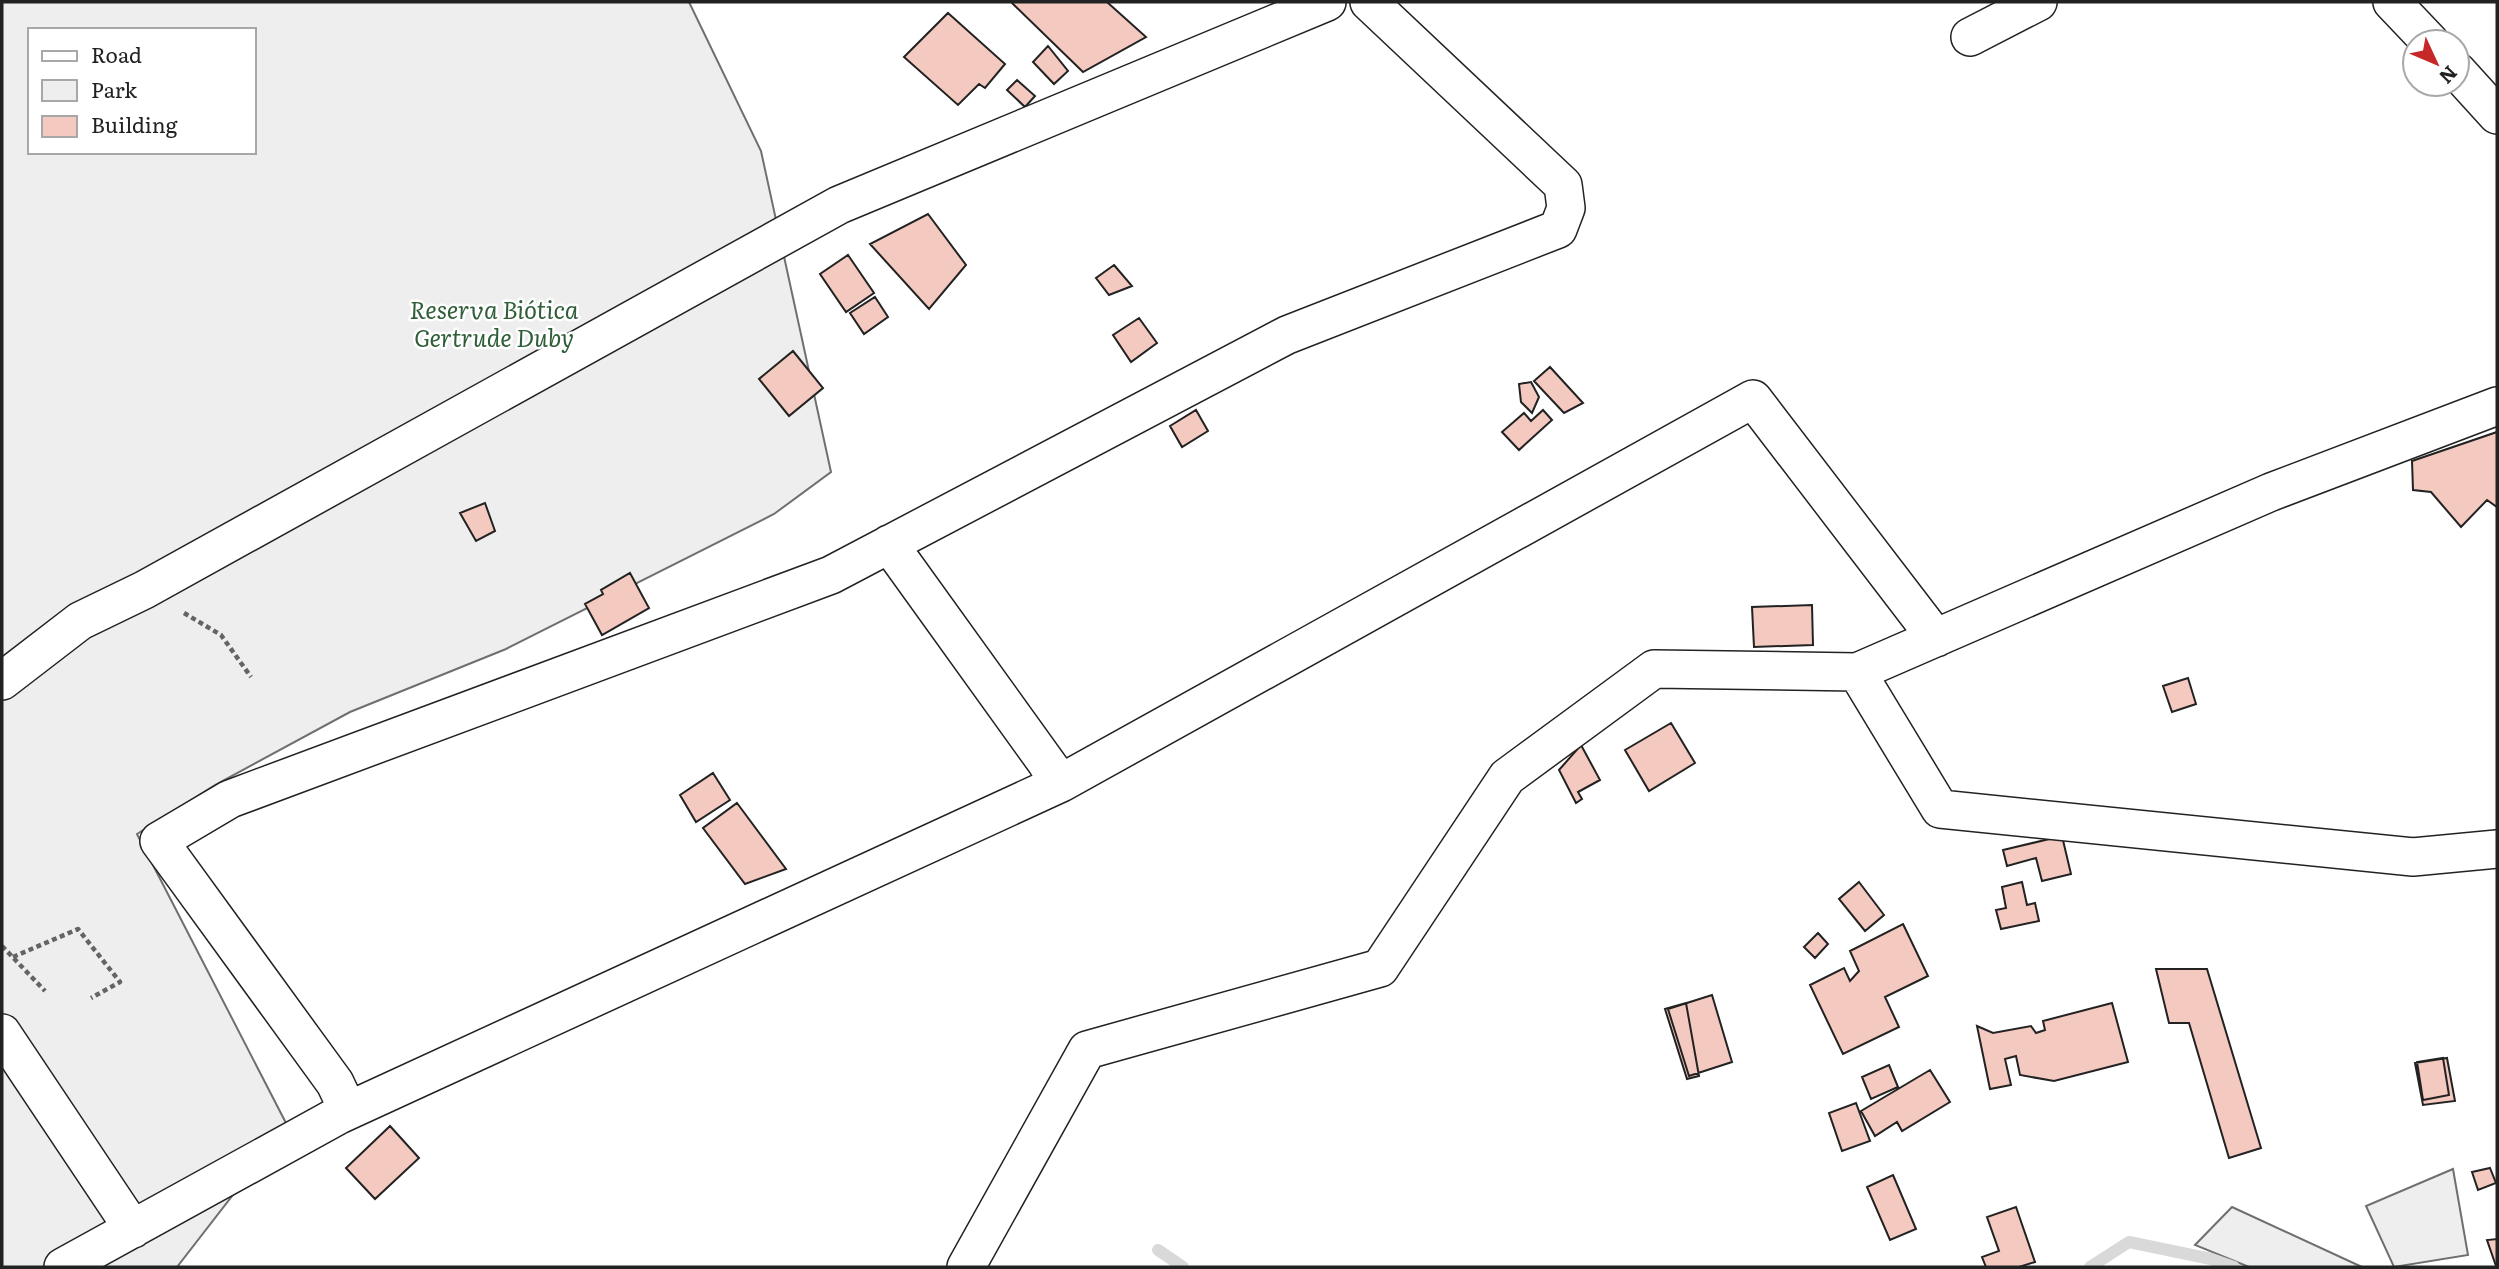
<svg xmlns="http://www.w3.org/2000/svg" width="2499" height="1269" font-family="Literata,serif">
<rect width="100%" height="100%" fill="#fff"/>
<!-- green -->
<path fill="#eee" stroke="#6f6f6f" stroke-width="2" fill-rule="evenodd" d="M2,2H689L761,151L831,472L774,514L506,649L350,712L215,785L137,834L287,1125L177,1267H2ZM30,30H254V152H30Z
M2453,1169L2468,1255L2394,1267L2366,1206Z
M2232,1207L2362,1267H2249L2195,1245Z"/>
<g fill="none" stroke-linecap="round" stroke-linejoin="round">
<!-- stream -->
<path stroke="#d9d9d9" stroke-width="12" d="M1158,1250L1183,1267
M2090,1267L2129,1242L2211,1259L2234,1267"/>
</g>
<!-- building -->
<path fill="#f3c9c0" stroke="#222" stroke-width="2" d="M1011,2H1107L1146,37L1083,72Z
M948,13L1005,64L985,88L979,84L958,105L904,57Z
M1048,46L1068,71L1054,84L1033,62Z
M1017,80L1035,96L1025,107L1007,90Z
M928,214L966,265L929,309L870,244Z
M848,255L874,293L846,312L820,274Z
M1114,265L1132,286L1109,295L1096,278Z
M875,297L888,317L864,334L850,313Z
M1139,318L1157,343L1131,362L1113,335Z
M793,351L823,388L789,416L759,379Z
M1550,367L1583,403L1564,413L1534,381Z
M1531,382L1539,397L1532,413L1521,402L1519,384Z
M1196,410L1208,431L1182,447L1170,426Z
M1543,410L1552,420L1519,450L1502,432L1524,413L1531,421Z
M2497,432V507L2487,500L2461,527L2431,492L2413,490L2412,461Z
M485,503L495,531L476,541L460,513Z
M630,573L649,608L602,635L585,604L603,594L601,590Z
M1812,605L1813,645L1754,647L1752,607Z
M2188,678L2196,704L2172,712L2163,686Z
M1671,723L1695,763L1649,791L1625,750Z
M1581,745L1600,780L1578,792L1582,799L1576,803L1559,770Z
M713,773L730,800L696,822L680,795Z
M737,803L786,869L745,884L703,828Z
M2062,836L2071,874L2042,881L2036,858L2007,866L2003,850Z
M1859,882L1884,915L1865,931L1839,899Z
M2022,882L2027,905L2035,903L2039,921L2001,929L1996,910L2006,908L2002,887Z
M1903,924L1928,976L1885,997L1899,1027L1843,1054L1810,985L1844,968L1850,981L1859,971L1850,951Z
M1818,933L1828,944L1815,958L1804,947Z
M2156,969H2207L2261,1148L2229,1158L2189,1023H2169Z
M1712,995L1732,1062L1689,1076L1668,1009Z
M1686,1003L1699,1076L1687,1079L1665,1009Z
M2112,1003L2128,1062L2054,1081L2020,1075L2016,1056L2005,1059L2011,1085L1990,1089L1977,1026L1993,1033L2031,1026L2036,1033L2045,1030L2043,1021Z
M2443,1058L2449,1095L2423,1100L2417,1062Z
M2447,1058L2455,1101L2423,1105L2415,1063Z
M1889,1065L1898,1087L1871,1099L1862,1077Z
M1930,1070L1950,1102L1902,1131L1897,1122L1875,1136L1861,1111Z
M1856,1103L1870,1141L1842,1151L1829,1113Z
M390,1126L419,1158L375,1199L346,1168Z
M2490,1168L2496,1183L2478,1190L2472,1172Z
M1893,1175L1916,1229L1890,1240L1867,1187Z
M2016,1207L2035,1262L2019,1267H1986L1982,1257L1999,1251L1987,1217Z
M2497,1239V1266H2496L2487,1240Z"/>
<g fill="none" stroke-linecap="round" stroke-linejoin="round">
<!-- street casing -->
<g stroke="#222" stroke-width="40">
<path id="street" d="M2392,2L2430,42
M1970,37L2038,2
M2457,71L2497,115
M889,544L1061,783L1753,399L1936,638
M1857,672L2271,492L2497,406
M2,681L80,621L144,590L839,205L1327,2
M2,1033L133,1229
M339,1115L1061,783L1047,764
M63,1267L339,1115L344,1102L335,1083L159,841L230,799L831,575L1287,335L1558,229L1566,208L1563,185L1369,2
M966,1267L1087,1050L1380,968L1507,777L1654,669L1857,672L1940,809L2413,857L2497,849"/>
</g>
<!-- path -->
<path stroke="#646464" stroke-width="4.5" stroke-dasharray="5 3.5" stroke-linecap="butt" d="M184,613L221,635L251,677
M2,946L45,991
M13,957L78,929L120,982L91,998"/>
<!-- street -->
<use href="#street" stroke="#fff" stroke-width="37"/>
</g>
<g text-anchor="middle" stroke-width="5" stroke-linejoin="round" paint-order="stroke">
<!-- park labels -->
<g font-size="24" font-style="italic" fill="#2f5e38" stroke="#fff">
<text x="494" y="319">Reserva Biótica<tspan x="494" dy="28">Gertrude Duby</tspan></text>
</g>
</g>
<!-- border -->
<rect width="2499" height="1269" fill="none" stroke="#222222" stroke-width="7"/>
<!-- legend -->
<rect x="28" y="28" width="228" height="126" fill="#ffffff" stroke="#a7a7a7" stroke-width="2"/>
<rect x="42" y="51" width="35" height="10" fill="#ffffff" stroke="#a7a7a7" stroke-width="2"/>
<text x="91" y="63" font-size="21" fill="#222222">Road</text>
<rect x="42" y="80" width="35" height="21" fill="#eeeeee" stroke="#a7a7a7" stroke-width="2"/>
<text x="91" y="98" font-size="21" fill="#222222">Park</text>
<rect x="42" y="116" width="35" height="21" fill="#f3c9c0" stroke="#a7a7a7" stroke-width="2"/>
<text x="91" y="133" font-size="21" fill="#222222">Building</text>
<!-- north arrow -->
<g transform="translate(2436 63) rotate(134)"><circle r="33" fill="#ffffff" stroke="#a7a7a7" stroke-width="2"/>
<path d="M0-5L12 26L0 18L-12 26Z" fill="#c62828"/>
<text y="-10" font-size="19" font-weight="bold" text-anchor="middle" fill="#222222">N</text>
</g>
</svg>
